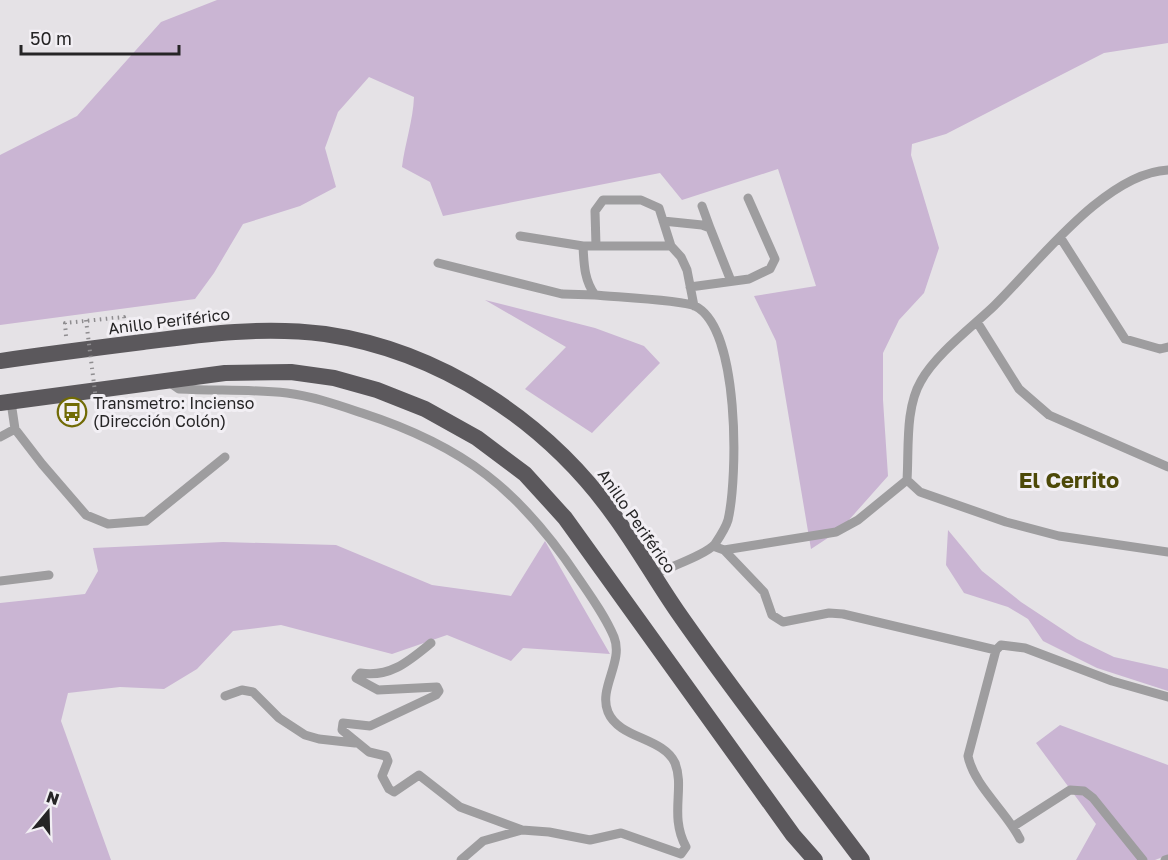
<svg xmlns="http://www.w3.org/2000/svg" width="1168" height="860" font-family="'Golos Text',sans-serif">
<rect width="100%" height="100%" fill="#e5e2e6"/>
<!-- green -->
<path fill="#cab5d3" d="M217,0H1168V43L1104,53L946,134L912,144L911,155L939,248L924,293L899,320L883,353V400L888,476L840,530L811,549L776,341L754,296L816,286L778,169L682,200L660,173L443,216L430,182L402,167C405,143 413,121 414,97L369,77L338,112L325,148L336,187L300,206L243,224L214,273L195,299L0,325V155L77,116L161,22Z
M485,300L595,328L644,346L660,363L592,433L525,389L566,347Z
M948,530L982,571L1021,602L1077,639L1114,657L1168,669V691L1097,668L1043,641L1028,619L1008,607L964,593L946,565Z
M545,541L610,654L523,648L511,661L447,635L392,654L281,625L233,631L197,669L164,689L120,687L68,693L61,721L111,860H0V603L85,594L98,571L93,548L223,542L336,545L432,585L511,596Z
M1060,725L1168,765V855L1155,860H1076L1096,824L1036,743Z"/>
<g fill="none" stroke-linecap="round" stroke-linejoin="round">
<!-- path -->
<path stroke="#8f8d90" stroke-width="4" stroke-dasharray="1.5 4.5" stroke-linecap="butt" d="M66,336L65,323L124,317L125,327
M99,424L131,421L129,403"/>
<!-- service -->
<path stroke="#9e9d9f" stroke-width="9" d="M702,206L710,228
M663,221L702,225L710,228L731,281
M520,236L583,246H671
M1060,237L1125,339L1160,349L1168,347
M583,246C584,264 584,280 595,295C614,297 682,300 695,306C740,328 738,477 728,520C726,527 719,538 715,544C706,555 667,568 653,575
M596,246L595,211L603,200H641L659,208L671,246L681,257L687,270L694,306
M438,263L562,294L595,295
M690,287L749,279L770,269L775,259L748,198
M977,322L1019,389L1049,415L1168,467
M169,382L179,389C215,391 252,389 287,393C312,396 338,405 362,413C464,446 520,490 579,579C592,598 605,616 614,637C624,662 598,688 608,712C619,739 663,737 675,763C685,788 669,816 686,847L681,854L621,833L590,840L549,832L522,830L483,841L461,860
M11,402L15,429L42,464L86,515L108,524L146,521L225,457
M0,437L15,429
M907,480L920,492L1006,522L1059,536L1168,552
M713,546L724,550L836,532L858,520L907,480C909,449 905,408 921,381C936,354 972,327 994,306C1037,264 1105,173 1168,170
M724,550L764,592L772,615L783,622L829,613L843,614L996,650
M0,581L49,575
M431,643C409,661 390,678 360,673L356,678L378,690L437,687L439,691L436,695L370,726L343,723L342,730L369,752L386,756L388,761L382,776L389,789L394,792L419,775L460,807L522,830
M225,696L242,690L253,692L279,718L305,735L319,739L355,743
M1014,826L1070,790L1084,791L1093,798L1143,860
M1020,839C1006,811 974,786 968,756L996,650L1001,645L1025,648L1112,681L1168,697
M1165,860L1168,859"/>
<!-- trunk -->
<path stroke="#5b585c" stroke-width="16" d="M0,361C48,354 95,348 143,342C204,334 263,326 325,334C440,351 545,420 613,514C636,545 655,579 677,611C736,696 800,777 862,860
M0,403L225,373L291,372L334,378L377,390L425,409L477,438L525,474L565,518L793,835L815,860"/>
<!-- path-bridge -->
<path stroke="#8f8d90" stroke-width="4" stroke-dasharray="1.5 4.5" stroke-linecap="butt" d="M86,320L99,424"/>
</g>
<!-- icons -->
<defs>
<g id="bus-ring" transform="scale(1.5)"><circle r="9.5" fill="#f2eff4" stroke="#716b05" stroke-width="1.5"/><path d="M-5-6H5V4H4V6H2V4H-2V6H-4V4H-5ZM-3.5-4V0h7V-4ZM-3.5 1.2v1.5H-2V1.2ZM2 1.2v1.5H3.5V1.2Z" fill="#716b05"/></g>
</defs>
<g fill-rule="evenodd">
<use href="#bus-ring" x="72" y="412"/>
</g>
<g text-anchor="middle" stroke-width="6" stroke-linejoin="round" paint-order="stroke">
<!-- street labels -->
<g font-size="16" fill="#262526" stroke="#f2eff4">
<text transform="translate(169 321) rotate(-7)" y="6">Anillo Periférico</text>
<text transform="translate(637 521) rotate(55)" y="6">Anillo Periférico</text>
</g>
<!-- poi labels -->
<g font-size="16" fill="#262526" stroke="#f2eff4" text-anchor="start">
<text x="93" y="409">Transmetro: Incienso<tspan x="93" dy="18">(Dirección Colón)</tspan></text>
</g>
<!-- district labels -->
<g font-size="22" font-weight="bold" fill="#4d4908" stroke="#f2eff4">
<text x="1069" y="488">El Cerrito</text>
</g>
</g>
<!-- north arrow -->
<g transform="translate(48 812) rotate(19)" stroke="#f2eff4" stroke-width="4.5" paint-order="stroke">
<path d="M0-4.5L10 22L0 15L-10 22Z" fill="#262526"/>
<text y="-9" font-size="16" font-weight="bold" text-anchor="middle" fill="#262526">N</text>
</g>
<!-- scale -->
<path d="M21 45v9h158v-9" fill="none" stroke="#262526" stroke-width="3"/>
<text x="30" y="45" font-size="18" fill="#262526" stroke="#f2eff4" stroke-width="4.5" paint-order="stroke">50 m</text>
</svg>
